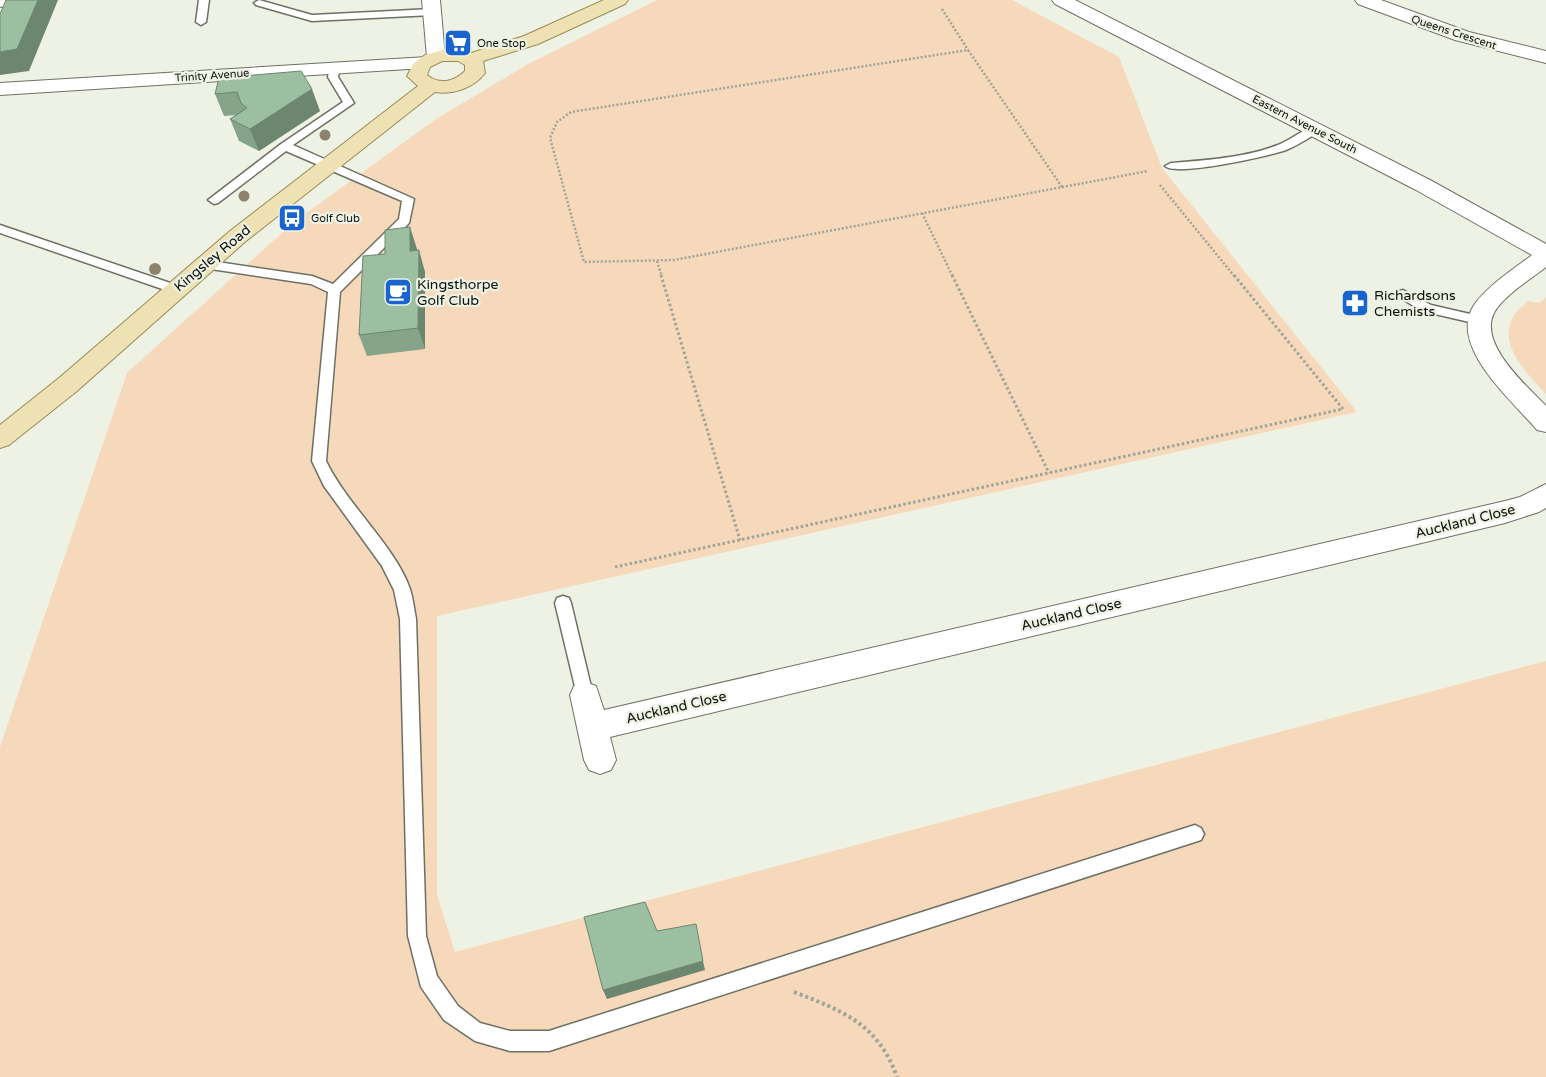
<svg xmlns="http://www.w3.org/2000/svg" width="1546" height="1077" font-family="'Varela Round',sans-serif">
<rect width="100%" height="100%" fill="#edf2e4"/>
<!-- green -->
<path fill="#f6d8ba" d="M657,0H1012L1119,57L1162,168L1357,412L437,616V895L455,952L1546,661V1077H0V747L127,373L294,222L436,119L530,63Z
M1546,297V394C1528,374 1496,345 1514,315C1518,310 1524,305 1528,301L1540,303Z"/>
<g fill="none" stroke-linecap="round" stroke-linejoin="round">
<!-- service casing -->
<g stroke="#6d7164" stroke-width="3">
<path id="service" d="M199,0H209L206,22L201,25L196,22Z
M259,0L312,15L432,9L437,12L432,15L312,21L256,5L254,3Z
M335,64L340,67L338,77L354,103L293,145L414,199L409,223L340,292L326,461C347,505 395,546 410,589C413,598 414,609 416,619L426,936L437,976L458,1006L480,1023L510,1031H549L1195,825L1201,828L1204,834L1201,840L549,1051H510L475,1041L444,1020L421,987L408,936L400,619L394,590L382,566L324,486L312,461L328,292L311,284L204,268L198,264L204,260L312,276L333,284L399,219L402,201L286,151L218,203L214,204L208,200L281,144L343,102L328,77L330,67Z
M1316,126L1320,127V131C1309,138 1298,145 1286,150C1269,156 1176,177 1165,166L1171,163C1207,160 1244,158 1278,145C1291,140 1303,129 1316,126Z
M0,225L179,286L181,289L179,292H171L0,233Z
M1403,290L1431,305L1483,317L1484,320L1478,324L1422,311L1399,297L1397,294L1399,291Z
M563,596L569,598L571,603L593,695L591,700L585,702L579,700L577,695L555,603L557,598Z"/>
</g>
<!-- minor casing -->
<g stroke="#6d7164" stroke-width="2">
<path id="minor" d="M0,0H10L6,6L0,7Z
M422,0H440L445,57L443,61L433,62L431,66L424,68L0,95V83L427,57Z
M1052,0H1075L1430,180L1546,244V267C1532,278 1502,297 1494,313C1478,344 1527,386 1546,406V432L1537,430C1513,401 1447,346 1474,305C1488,285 1513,270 1532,255L1416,190L1055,4Z
M1355,0H1381L1469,32L1546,51V63L1455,40L1358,4Z
M1546,484V508L1539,512L1505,523L610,737L616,760L611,770L600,774L589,770L584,760L570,695L574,686L585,682L596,686L604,710L1505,501L1520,497Z"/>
</g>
<!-- primary casing -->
<g stroke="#988c58" stroke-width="2">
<path id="primary" d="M604,0H628L625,4L538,44L483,61L485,73C474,88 453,95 435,92L246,241L77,391L9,445L0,448V425L59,378L230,231L418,86L407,76L414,63L425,55L446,49L471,53L524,36ZM442,61H458L465,65V71C454,82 439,85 427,75L430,67Z"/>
</g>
<!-- path-far2 -->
<path stroke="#a0a499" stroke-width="2.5" stroke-dasharray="2 2" stroke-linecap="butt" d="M942,9L968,50
M1160,185L1235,277
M1062,187L968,50L571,112L557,122L550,138L584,262L674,260L1148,171
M922,213L953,277
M657,261L662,277"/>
<!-- path-far1 -->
<path stroke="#a0a499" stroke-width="3" stroke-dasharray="2.5 2.5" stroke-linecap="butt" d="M661,275L740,540
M952,275L1049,473
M615,567L1343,409L1234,275"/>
<!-- path -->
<path stroke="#a0a499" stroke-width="4" stroke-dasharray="3 3" stroke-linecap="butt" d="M794,992C843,1011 878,1024 897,1077"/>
<!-- service -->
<use href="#service" fill="#fff" fill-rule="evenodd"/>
<!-- minor -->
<use href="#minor" fill="#fff" fill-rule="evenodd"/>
<!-- primary -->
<use href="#primary" fill="#eee2b4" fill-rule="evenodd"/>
</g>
<!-- trees -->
<g fill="#8d836d">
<circle cx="325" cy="135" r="5.5"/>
<circle cx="244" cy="196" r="5.5"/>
<circle cx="155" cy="269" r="6"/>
</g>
<!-- wall -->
<path fill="#85a48a" d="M219,78L320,111L259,151L239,141L230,119L237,115L224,116L215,94Z
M417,250L425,272V349L367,356L359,335Z"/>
<!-- shaded-wall -->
<path fill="#6c8670" d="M38,0H58L29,71L0,75V52Z
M312,89L320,111L259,151L250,129Z
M410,227L417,249V273L410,251Z
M419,250L425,272V349L418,328Z
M703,961L705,970L607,999L603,990Z"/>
<!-- building -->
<path fill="#9bbfa0" stroke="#6c8670" d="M6,0H38L17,49L0,52V14Z
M301,71L312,89L250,129L230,119L247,108L241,103L237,92L215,94L219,78Z
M410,227V251L419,250L418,328L359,335L363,256L385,254V230Z
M645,902L657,931L696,924L703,961L603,990L584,917Z"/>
<!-- icons -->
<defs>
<g id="supermarket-square" transform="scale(1.4375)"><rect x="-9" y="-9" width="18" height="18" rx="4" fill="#1964cf" stroke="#edf2e4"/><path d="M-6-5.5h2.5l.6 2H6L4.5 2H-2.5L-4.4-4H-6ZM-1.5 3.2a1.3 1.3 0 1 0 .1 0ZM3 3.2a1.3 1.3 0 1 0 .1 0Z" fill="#fff"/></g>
<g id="bus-square" transform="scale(1.4375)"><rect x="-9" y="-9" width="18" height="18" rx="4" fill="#1964cf" stroke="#edf2e4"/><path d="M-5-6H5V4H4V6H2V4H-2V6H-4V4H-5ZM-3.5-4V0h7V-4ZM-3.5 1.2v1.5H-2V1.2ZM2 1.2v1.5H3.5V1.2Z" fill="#fff"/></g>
<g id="cafe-square" transform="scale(1.4375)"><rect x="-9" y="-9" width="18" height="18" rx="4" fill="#1964cf" stroke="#edf2e4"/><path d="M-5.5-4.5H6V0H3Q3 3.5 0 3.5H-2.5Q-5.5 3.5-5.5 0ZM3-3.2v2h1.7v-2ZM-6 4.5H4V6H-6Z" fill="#fff"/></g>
<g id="pharmacy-square" transform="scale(1.4375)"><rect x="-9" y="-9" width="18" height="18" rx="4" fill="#1964cf" stroke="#edf2e4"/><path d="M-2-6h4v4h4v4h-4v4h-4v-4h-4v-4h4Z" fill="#fff"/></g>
</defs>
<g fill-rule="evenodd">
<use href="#supermarket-square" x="458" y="43"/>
<use href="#bus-square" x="292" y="218"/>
<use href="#cafe-square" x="398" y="292"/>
<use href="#pharmacy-square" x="1355" y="303"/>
</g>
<g text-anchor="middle" stroke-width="4.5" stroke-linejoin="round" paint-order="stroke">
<!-- far-street labels -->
<g font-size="11" fill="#0e100b" stroke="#edf2e4">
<text transform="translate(1454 32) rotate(18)" y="4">Queens Crescent</text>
<text transform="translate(212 75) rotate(-4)" y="4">Trinity Avenue</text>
<text transform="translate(1305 124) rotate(27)" y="4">Eastern Avenue South</text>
</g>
<!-- far-poi labels -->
<g font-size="11" fill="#0e100b" stroke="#edf2e4" text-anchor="start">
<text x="477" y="47">One Stop</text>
<text x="311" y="222">Golf Club</text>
</g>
<!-- street labels -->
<g font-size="14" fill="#0e100b" stroke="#edf2e4">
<text transform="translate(212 258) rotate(-40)" y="5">Kingsley Road</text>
<text transform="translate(1465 521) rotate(-14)" y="5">Auckland Close</text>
<text transform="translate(1071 614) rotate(-13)" y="5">Auckland Close</text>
<text transform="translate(676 707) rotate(-13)" y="5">Auckland Close</text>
</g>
<!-- poi labels -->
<g font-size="14" fill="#0e100b" stroke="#edf2e4" text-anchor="start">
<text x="417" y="289">Kingsthorpe<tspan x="417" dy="16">Golf Club</tspan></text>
<text x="1374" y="300">Richardsons<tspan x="1374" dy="16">Chemists</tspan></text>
</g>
</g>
</svg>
